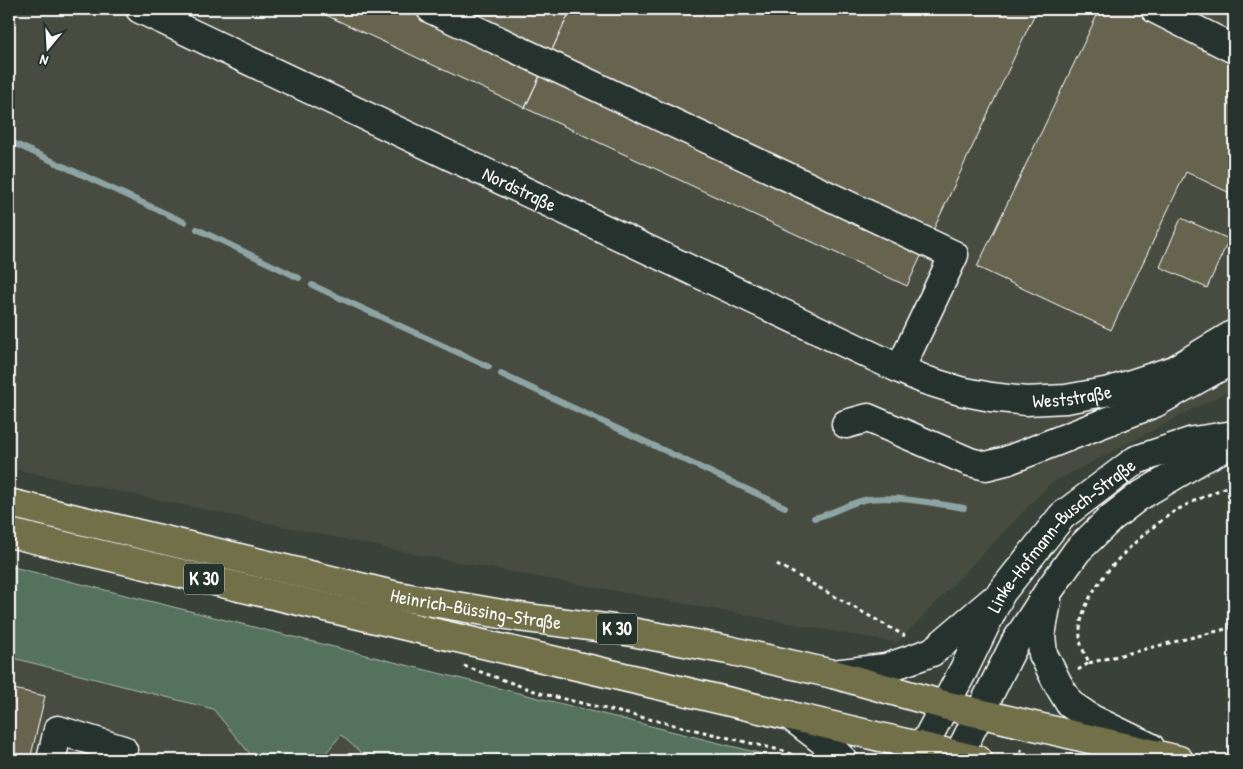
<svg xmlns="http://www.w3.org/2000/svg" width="1243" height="769" font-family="'Patrick Hand',sans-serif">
<rect width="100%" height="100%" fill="#394238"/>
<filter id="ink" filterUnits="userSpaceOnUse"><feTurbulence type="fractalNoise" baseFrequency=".02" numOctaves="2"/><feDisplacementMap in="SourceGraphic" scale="10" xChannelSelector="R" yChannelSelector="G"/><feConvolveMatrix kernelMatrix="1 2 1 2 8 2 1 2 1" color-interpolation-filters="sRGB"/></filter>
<g filter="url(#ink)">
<!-- built -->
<path fill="#464c3f" d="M9,9H1234V388L1050,484L897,643L414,554L9,468Z
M9,657L213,709L255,760H9Z
M341,735L369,760H320Z"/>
<!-- green -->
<path fill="#55735c" stroke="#aab9ae" d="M9,566L787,760H369L341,735L320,760H255L213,709L9,657Z"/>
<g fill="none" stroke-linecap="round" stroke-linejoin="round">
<!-- stream -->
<path stroke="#8ea4a4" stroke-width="6" d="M9,141L184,222
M197,229L299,278
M312,285L489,367
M501,374L785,507
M814,518C833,514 852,501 869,499C900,496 933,503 964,508"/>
</g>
<!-- building -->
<path fill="#666450" stroke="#fff" d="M313,9H571L525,108Z
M571,9H1037L907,286L525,108Z
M1100,9H1134L1234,56V195L1186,172L1111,330L977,267Z
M1181,218L1229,239L1207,288L1160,267Z
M9,688L45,696L30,760H9Z"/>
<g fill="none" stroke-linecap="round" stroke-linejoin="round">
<!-- minor casing -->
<g stroke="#fff" stroke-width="31">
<g id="minor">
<path id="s1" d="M140,9L900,369L925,380L960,391L991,397L1026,401L1066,399L1110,391L1174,370L1234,334"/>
<path d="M431,9L954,255L900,369"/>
<path d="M1155,9L1234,49"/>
<path d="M846,424L868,418L970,462L986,466L1006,461L1155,403L1234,359"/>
<path d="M1047,601L1041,635L1043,654L1058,684L1070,704L1092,719L1150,747"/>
<path d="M833,674L886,668L932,652L992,601"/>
<path d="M789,715L823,741L843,760"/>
<path d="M51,760L58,730L123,750L120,760"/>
<path id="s2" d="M916,760L964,669L1001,593L1062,516L1136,460L1193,441L1234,435"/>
<path d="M956,760L1015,643L1050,589L1077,551L1111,518L1138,497L1202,459L1233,443"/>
</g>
</g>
<!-- major casing -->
<g stroke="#fff" stroke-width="31">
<g id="major">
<path id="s3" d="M9,503L398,596L519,617L621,630L728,650L833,674L944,705L1179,760"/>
<path d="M9,533L978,760"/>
</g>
</g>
<!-- path -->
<path stroke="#fff" stroke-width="3" stroke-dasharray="4 4" stroke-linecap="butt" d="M777,564L905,636
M1089,663L1234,627
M464,666L543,694L784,751L803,760
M1078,670L1089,663C1086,655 1080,646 1080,638C1076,591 1137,537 1172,513C1191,501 1214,493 1234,483
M1017,760L1023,746"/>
<!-- minor -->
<use href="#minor" stroke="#26332d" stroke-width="28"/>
<!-- major -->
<use href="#major" stroke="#71704a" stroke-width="28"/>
</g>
</g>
<g text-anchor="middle" stroke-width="4" stroke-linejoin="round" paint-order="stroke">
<!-- shield labels -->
<g fill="#26332d" stroke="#bec2c0" stroke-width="1">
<rect x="184" y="563.5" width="40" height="31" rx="4"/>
<rect x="597" y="613.5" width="40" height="31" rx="4"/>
</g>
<g font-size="18" font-weight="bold" fill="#fff">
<text x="204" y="585">K 30</text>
<text x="617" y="635">K 30</text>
</g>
<!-- street labels -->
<g font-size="19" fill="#fff" stroke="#26332d">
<text dy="7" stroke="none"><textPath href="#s1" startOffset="420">Nordstraße</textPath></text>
<text dy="7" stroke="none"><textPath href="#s1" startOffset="1018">Weststraße</textPath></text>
<text dy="7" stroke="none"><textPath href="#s2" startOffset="271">Linke-Hofmann-Busch-Straße</textPath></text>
<text dy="7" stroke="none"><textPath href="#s3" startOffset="479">Heinrich-Büssing-Straße</textPath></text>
</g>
</g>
<!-- margin -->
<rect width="1243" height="769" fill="none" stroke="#26332d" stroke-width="30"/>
<rect x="15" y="15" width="1213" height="739" fill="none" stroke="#fff" stroke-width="2" filter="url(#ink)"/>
<!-- north arrow -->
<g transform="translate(48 48) rotate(198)" stroke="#26332d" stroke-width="4" paint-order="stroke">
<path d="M0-4L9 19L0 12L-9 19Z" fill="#ffffff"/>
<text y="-8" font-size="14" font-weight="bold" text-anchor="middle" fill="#ffffff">N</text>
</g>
</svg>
